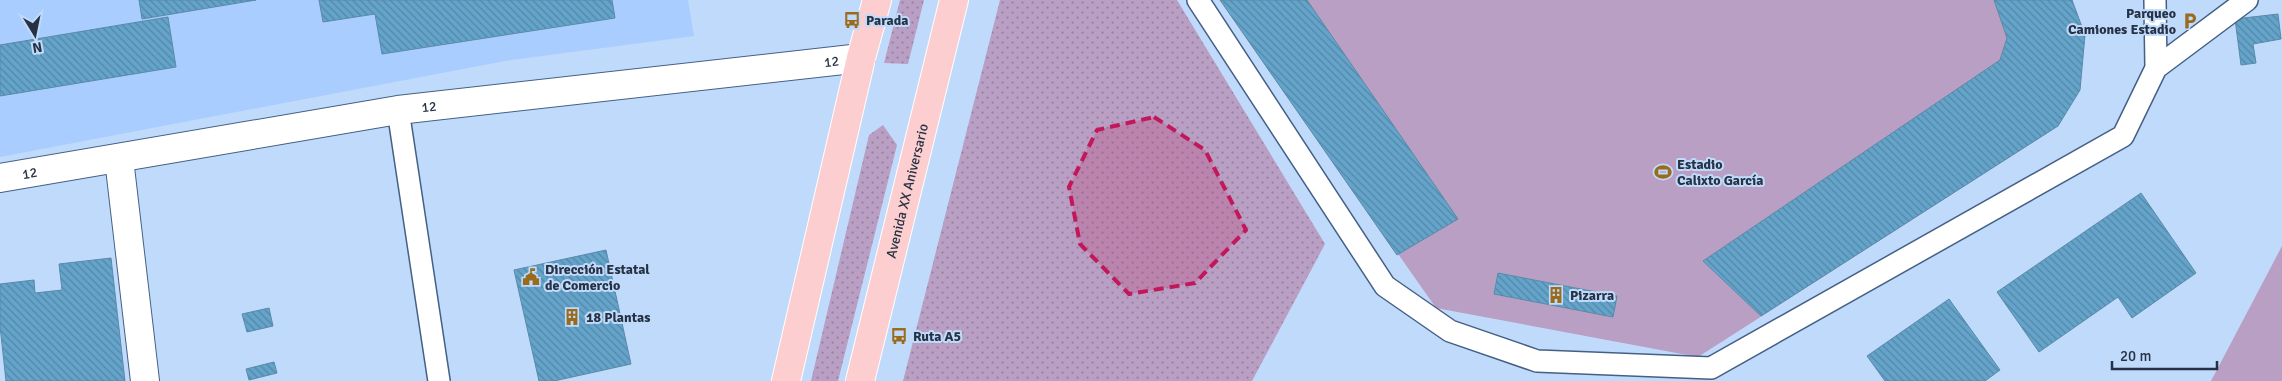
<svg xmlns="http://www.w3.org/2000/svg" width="2282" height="381" font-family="Signika,sans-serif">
<defs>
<pattern id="grass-dots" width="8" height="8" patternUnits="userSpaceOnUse" patternTransform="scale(1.25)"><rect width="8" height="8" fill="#b99fc3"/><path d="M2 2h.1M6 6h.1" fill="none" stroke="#9682a0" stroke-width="1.8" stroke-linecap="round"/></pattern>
<pattern id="building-back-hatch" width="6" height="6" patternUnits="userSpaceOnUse" patternTransform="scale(1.25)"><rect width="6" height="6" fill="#65a4ca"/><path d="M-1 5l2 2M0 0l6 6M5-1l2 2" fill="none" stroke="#5386a6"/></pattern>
</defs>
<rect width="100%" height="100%" fill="#c0dafc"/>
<!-- built -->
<path fill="#a9cdfe" d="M0,0H688L694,36L505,61L0,157Z"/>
<!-- grass -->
<path fill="url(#grass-dots)" d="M900,0H924L908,64L884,63Z
M1000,0H1177L1325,244L1252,381H903Z
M883,125L897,145L838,381H811L869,135Z"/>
<!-- pitch -->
<path fill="#b99fc3" d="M1220,0H2072L2085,35L2080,90L2058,126L1698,357L1436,308Z
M2282,246V381H2211Z"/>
<!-- building -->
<path fill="url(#building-back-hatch)" stroke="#5a8aa7" d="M139,0H256L142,19Z
M319,0H612L615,18L382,54L375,14L323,22Z
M1220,0H1307L1458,219L1397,255Z
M1994,0H2072L2085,35L2080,90L2058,126L1761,316L1703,261L2000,60L2007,38Z
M2278,14L2281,39L2253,44L2256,63L2241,65L2235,19Z
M168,17L176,67L0,96V45Z
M2141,193L2196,273L2132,318L2118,297L2039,352L1997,292Z
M606,250L631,364L554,381H539L514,270Z
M111,258L125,381H6L0,326V284L34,280L35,293L62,290L59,264Z
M1498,273L1617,296L1613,317L1494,294Z
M1949,299L2000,370L1985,381H1885L1867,356Z
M269,308L273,326L247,332L242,314Z
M274,362L277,373L249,380L246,369Z"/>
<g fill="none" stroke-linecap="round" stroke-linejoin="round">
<!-- service casing -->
<g stroke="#446085" stroke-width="24">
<path id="service" d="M1198,0L1385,286L1450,331L1537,361L1711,368L2123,136L2156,68L2155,0
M2156,68L2247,0
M398,110L439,381"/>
</g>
<!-- minor casing -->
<g stroke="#446085" stroke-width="30">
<g id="minor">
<path d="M119,159L145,381"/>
<path id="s1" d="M0,178L398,110L861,58"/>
</g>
</g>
<!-- primary casing -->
<g stroke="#fff" stroke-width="30">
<g id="primary">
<path d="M786,381L861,58L877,0"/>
<path id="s2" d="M860,381L954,0"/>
</g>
</g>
<!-- service -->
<use href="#service" stroke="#fff" stroke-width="21"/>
<!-- minor -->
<use href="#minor" stroke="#fff" stroke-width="28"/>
<!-- primary -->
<use href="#primary" stroke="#fdced0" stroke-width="28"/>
</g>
<!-- marked area -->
<path fill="#c2185b" fill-opacity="0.2" stroke="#c2185b" stroke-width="4" stroke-dasharray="10 6" stroke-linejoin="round" d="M1154,117L1205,150L1246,230L1195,283L1129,294L1080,244L1069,187L1097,130Z"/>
<!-- icons -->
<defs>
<g id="bus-bare" transform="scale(1.35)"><path d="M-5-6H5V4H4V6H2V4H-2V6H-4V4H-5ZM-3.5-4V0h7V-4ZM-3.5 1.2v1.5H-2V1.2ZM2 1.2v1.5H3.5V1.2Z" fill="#996b1b" stroke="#c0dafc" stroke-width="2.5" paint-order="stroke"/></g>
<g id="parking-bare" transform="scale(1.35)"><path d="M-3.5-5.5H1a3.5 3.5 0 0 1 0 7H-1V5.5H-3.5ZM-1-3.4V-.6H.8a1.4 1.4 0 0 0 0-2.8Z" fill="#996b1b" stroke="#c0dafc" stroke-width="2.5" paint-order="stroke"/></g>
<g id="stadium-bare" transform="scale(1.35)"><path d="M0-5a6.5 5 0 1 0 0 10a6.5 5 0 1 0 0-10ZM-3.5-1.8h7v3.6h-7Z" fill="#996b1b" stroke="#c0dafc" stroke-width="2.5" paint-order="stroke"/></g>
<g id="civic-bare" transform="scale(1.35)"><path d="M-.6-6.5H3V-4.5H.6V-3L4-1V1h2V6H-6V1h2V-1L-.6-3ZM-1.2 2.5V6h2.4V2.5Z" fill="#996b1b" stroke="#c0dafc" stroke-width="2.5" paint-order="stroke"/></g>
<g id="building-bare" transform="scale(1.35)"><path d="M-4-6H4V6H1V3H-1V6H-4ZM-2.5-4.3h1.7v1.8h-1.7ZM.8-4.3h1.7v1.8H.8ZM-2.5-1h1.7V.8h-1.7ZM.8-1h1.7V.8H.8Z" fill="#996b1b" stroke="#c0dafc" stroke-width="2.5" paint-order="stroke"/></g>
</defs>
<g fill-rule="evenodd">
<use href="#bus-bare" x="852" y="20"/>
<use href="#parking-bare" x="2190" y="21"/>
<use href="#stadium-bare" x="1663" y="172"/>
<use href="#civic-bare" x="531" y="277"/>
<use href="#building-bare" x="1556" y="295"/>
<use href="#building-bare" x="572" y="317"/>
<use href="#bus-bare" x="899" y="336"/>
</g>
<g text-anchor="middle" stroke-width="4" stroke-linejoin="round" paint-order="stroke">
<!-- poi labels -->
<g font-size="14" font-weight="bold" fill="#263243" stroke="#c0dafc" text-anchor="start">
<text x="2176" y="18" text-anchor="end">Parqueo<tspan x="2176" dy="16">Camiones Estadio</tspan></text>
<text x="866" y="25">Parada</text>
<text x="1677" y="169">Estadio<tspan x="1677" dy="16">Calixto García</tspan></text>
<text x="545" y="274">Dirección Estatal<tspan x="545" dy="16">de Comercio</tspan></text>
<text x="1570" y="300">Pizarra</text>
<text x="586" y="322">18 Plantas</text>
<text x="913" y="341">Ruta A5</text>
</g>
<!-- street labels -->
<g font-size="14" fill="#263243" stroke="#c0dafc">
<text dy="5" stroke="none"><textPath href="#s1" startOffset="840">12</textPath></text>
<text dy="5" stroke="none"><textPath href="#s1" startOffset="435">12</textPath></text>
<text dy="5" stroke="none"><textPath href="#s1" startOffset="30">12</textPath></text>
<text dy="5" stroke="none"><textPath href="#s2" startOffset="196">Avenida XX Aniversario</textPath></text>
</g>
</g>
<!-- north arrow -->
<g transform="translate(35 35) rotate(170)" stroke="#c0dafc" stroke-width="4" paint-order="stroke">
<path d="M0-4L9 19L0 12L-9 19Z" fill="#263243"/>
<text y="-8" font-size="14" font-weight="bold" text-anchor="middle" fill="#263243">N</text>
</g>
<!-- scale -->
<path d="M2112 361v8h105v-8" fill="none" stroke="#263243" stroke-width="2.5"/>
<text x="2120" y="361" font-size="15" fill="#263243" stroke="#c0dafc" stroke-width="4" paint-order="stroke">20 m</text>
</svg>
